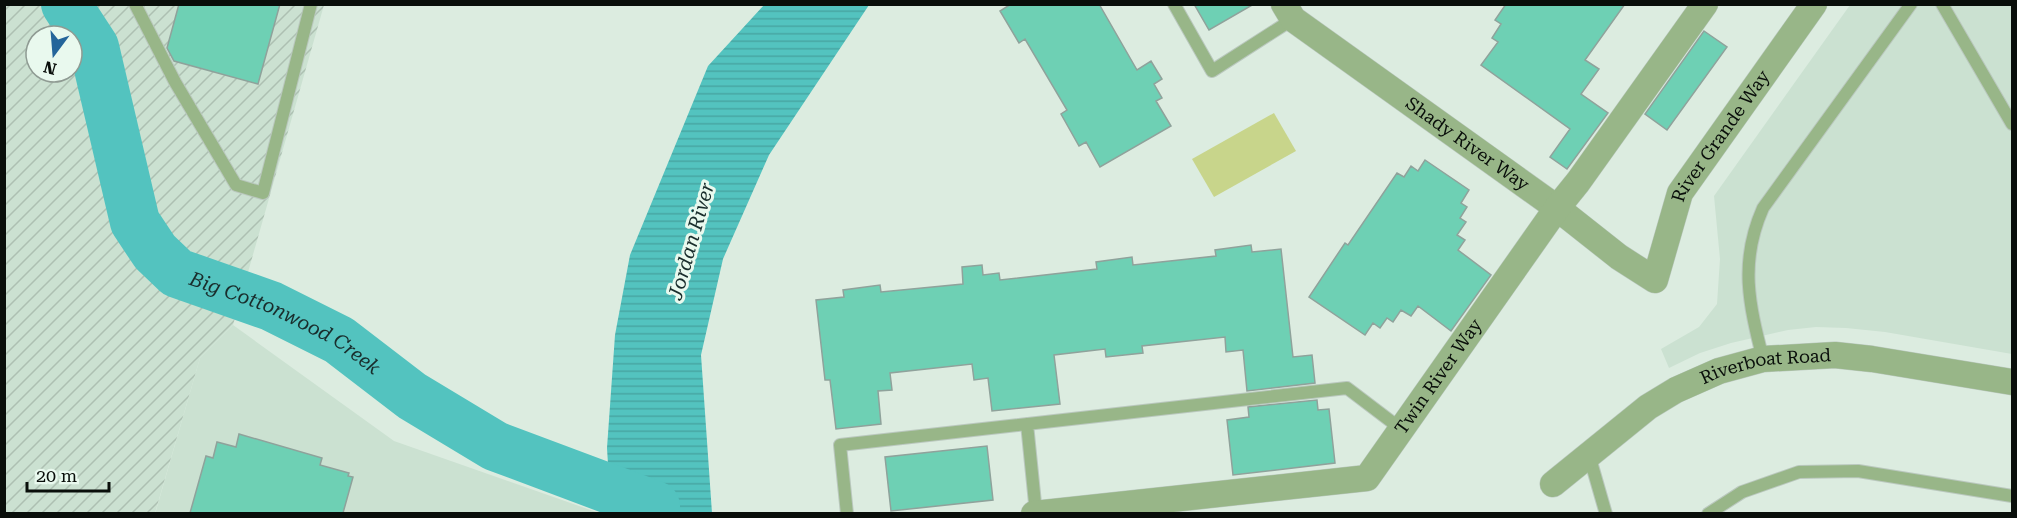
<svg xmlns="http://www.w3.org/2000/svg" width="2017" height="518" font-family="'Roboto Serif',serif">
<defs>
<pattern id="industrial-furrows" width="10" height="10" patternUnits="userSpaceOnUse" patternTransform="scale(1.5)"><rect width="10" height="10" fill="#cbe1d1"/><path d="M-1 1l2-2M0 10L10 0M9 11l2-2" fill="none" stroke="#adc0b2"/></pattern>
<pattern id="water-rules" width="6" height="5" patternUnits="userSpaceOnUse" patternTransform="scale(1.5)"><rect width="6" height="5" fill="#53c3bf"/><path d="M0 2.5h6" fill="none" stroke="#47a6a3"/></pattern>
</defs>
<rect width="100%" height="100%" fill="#dcece0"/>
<!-- built -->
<path fill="#cbe1d1" d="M1850,5H2012V354L1885,332L1846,328L1816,327L1788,330L1731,343L1700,353L1669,368L1661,349L1699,327L1717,304L1720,259L1714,196Z
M233,325L394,441L599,513L155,514L200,358Z"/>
<!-- industrial -->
<path fill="url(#industrial-furrows)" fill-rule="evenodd" d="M4,5H324L233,325L200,358L155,513H5ZM36,36H72V72H36Z"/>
<!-- garden -->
<path fill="#c8d58b" d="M1274,113L1296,151L1214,197L1192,159Z"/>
<!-- water -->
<path fill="url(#water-rules)" d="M764,5H869L769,155L723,259L701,355L712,513H611L607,448L615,335L630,255L708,66Z"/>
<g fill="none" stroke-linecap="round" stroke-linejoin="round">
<!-- river -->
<path stroke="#53c3bf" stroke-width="50" id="s1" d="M66,4L94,47L135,222L155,252L177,273L271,306L339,340L412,396L495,446L655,506"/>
</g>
<!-- building -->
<path fill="#6ed0b4" stroke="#8fa29b" stroke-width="1.5" d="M179,4H280L258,84L174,61L167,48Z
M1011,4H1099L1137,70L1151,61L1162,79L1154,84L1162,98L1156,101L1171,126L1100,167L1086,142L1079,146L1061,114L1067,110L1025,39L1019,43L1000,11Z
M1194,4H1254L1209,30Z
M1506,4H1625L1585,60L1599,69L1581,94L1608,113L1567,169L1550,157L1570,129L1481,65L1498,42L1492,38L1501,24L1495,20Z
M1704,31L1727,47L1667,130L1645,114Z
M1425,160L1469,190L1461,203L1467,207L1460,218L1466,222L1457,235L1465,240L1458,250L1491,275L1451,331L1418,306L1411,316L1401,310L1393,322L1387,318L1380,328L1373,323L1365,335L1309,297L1345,243L1348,245L1397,173L1404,177L1411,166L1418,171Z
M1251,245L1252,252L1281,249L1293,357L1312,355L1315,383L1247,391L1243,350L1226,352L1225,337L1142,346L1143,353L1106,357L1105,349L1054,355L1060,404L992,411L988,378L974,380L972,364L890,373L892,390L878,391L881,424L836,429L830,380H825L816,300L844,297L843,290L880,285L881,292L963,284L962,267L982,265L983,275L999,273L1000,280L1097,269L1096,262L1132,257L1133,265L1216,256L1215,250Z
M1317,400L1318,410L1329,409L1335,463L1233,475L1227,420L1249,417L1248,407Z
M239,434L322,458L320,465L349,473L348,476L353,477L343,513H190L206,456L213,458L217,442L236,447Z
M987,446L993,500L891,511L885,457Z"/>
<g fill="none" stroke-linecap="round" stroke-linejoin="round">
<!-- lane casing -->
<g stroke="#bac8be" stroke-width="14">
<path id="lane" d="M135,4L175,82L236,185L263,193L311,4
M1174,4L1212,71L1293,19
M1942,4L2012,124
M1763,359C1749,304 1739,262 1763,208L1911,4
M1027,424L1036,513
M1589,455L1606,514
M847,514L840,445L1347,388L1401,429
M1708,514L1742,492L1799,472L1858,471L2012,496"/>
</g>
<!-- street casing -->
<g stroke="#bac8be" stroke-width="27">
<g id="street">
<path id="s2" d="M1284,4L1293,19L1557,208L1619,257L1655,280L1680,193L1814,4"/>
<path id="s3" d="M1553,484L1648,407L1676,390L1719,371L1763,359L1835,355L1872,359L2012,382"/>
<path id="s4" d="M1034,514L1367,478L1557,208L1578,182L1705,4"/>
</g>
</g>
<!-- lane -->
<use href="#lane" stroke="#98b688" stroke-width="12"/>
<!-- street -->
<use href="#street" stroke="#98b688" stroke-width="26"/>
</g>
<g text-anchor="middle" stroke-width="6" stroke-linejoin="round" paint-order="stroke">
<!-- street labels -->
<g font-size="18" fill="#090e0a" stroke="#e9f9ee">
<text dy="6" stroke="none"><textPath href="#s2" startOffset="624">River Grande Way</textPath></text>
<text dy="6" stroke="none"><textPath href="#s2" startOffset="232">Shady River Way</textPath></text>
<text dy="6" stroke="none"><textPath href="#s3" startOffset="249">Riverboat Road</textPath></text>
<text dy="6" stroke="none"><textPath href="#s4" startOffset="459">Twin River Way</textPath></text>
</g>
<!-- water labels -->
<g font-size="20" font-style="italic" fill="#192d2c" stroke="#e9f9ee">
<text transform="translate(691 241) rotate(-74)" y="7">Jordan River</text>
<text dy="7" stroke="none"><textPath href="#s1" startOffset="417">Big Cottonwood Creek</textPath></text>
</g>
</g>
<!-- border -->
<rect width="2017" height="518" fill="none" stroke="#090e0a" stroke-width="12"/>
<!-- north arrow -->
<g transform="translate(54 54) rotate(196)"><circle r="28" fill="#e9f9ee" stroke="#8f9b93" stroke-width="1.5"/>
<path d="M0-4.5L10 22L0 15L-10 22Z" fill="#24659a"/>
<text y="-9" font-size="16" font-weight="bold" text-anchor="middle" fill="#090e0a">N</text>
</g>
<!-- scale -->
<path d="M27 482v9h82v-9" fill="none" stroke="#090e0a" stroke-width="3"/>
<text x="36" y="482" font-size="18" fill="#090e0a" stroke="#e9f9ee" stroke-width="4.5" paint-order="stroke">20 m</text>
</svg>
